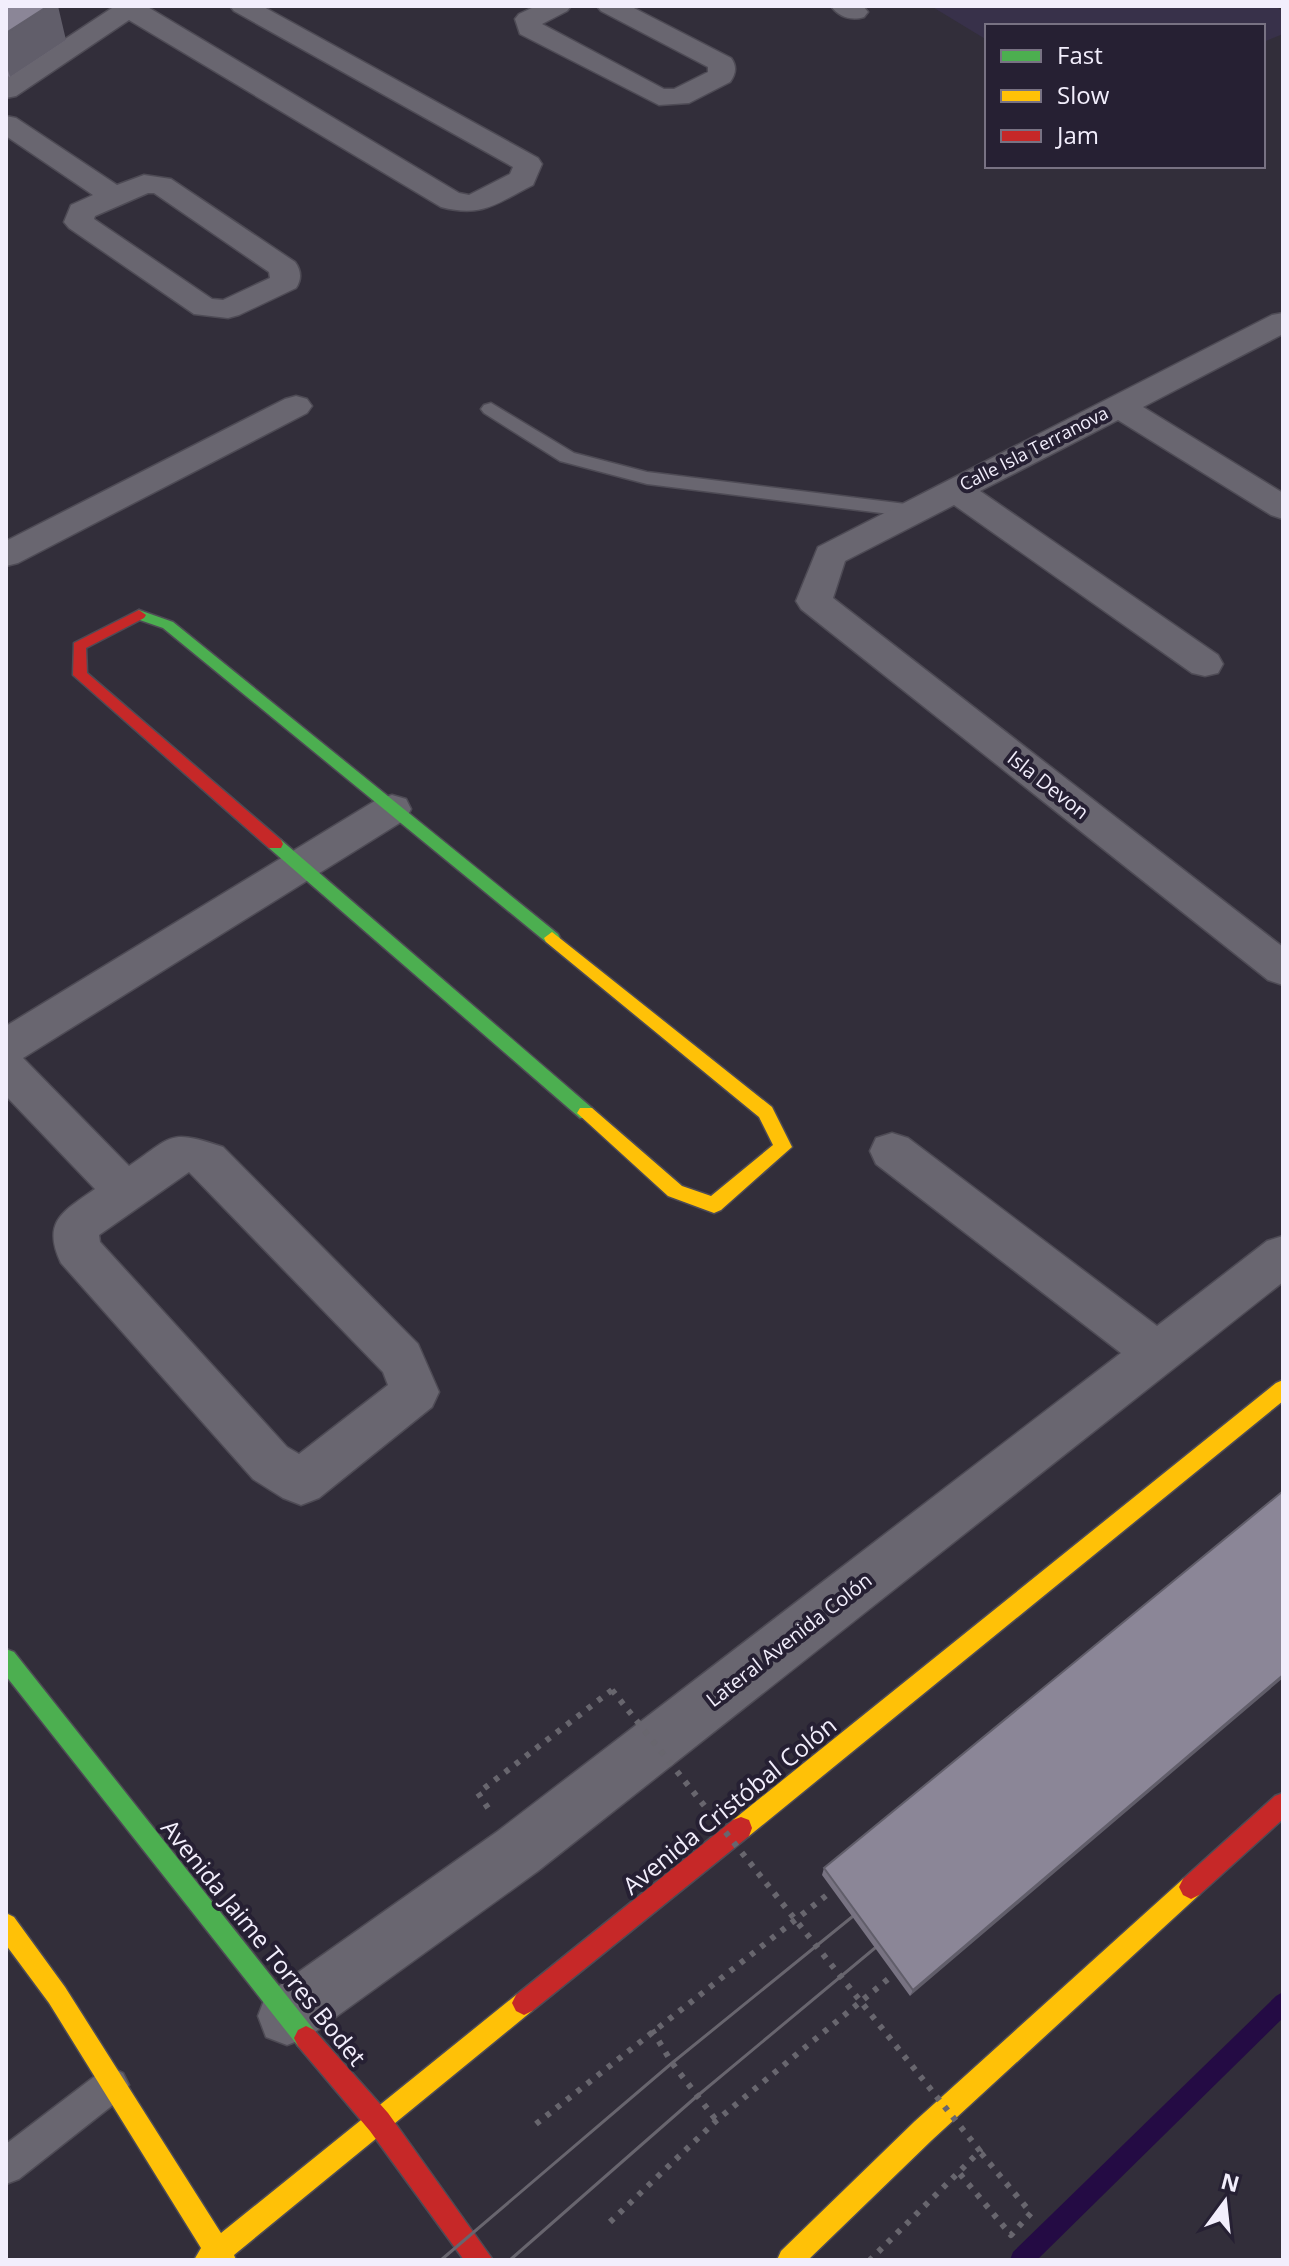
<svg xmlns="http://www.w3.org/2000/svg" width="1289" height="2266" font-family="'Open Sans',sans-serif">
<rect width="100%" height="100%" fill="#322e3a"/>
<!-- built -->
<path fill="#38314a" d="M931,6H1274L1283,11V34L1263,42V26H987V40Z"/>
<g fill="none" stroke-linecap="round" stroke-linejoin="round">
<!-- stream -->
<path fill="#240b44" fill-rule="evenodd" d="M1283,1992V2018L1037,2260H1010L1013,2252L1276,1996Z"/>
<!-- lane casing -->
<g stroke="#4e4b55" stroke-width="3">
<path id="lane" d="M491,403L574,453L647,472L914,505L924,511L914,517L647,484L560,461L484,413L481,409L484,405Z
M111,2067L123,2073L129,2085L123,2097L19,2179L6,2184V2144L99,2073Z"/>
</g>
<!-- street casing -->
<g stroke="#4e4b55" stroke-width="3">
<path id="street" d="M110,6H146L459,193L469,195L510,174L513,167L234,11L230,6H262L538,158L542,164L533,185C497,203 483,218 441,207L129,20L16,96L6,98V78L112,8Z
M536,6H571L567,11L542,24L664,89H674L708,72V67L601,11L597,6H630L731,58C737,66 736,74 730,82L689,103L659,105L520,34L515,19L519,14Z
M831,6H863L868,12L864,17C851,21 839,17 831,6Z
M6,116L16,118L117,185L144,175L171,179L295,262C301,270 302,279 296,288L239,315L228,318L194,314L69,228L64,222L71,205L93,195L6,136ZM148,193H154L269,272L270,278L223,300L212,299L94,219L95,216Z
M1283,313V334L1143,407L1283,493V519L1271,515L1118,420L980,491L1218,655L1223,664L1218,673L1205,676L1192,673L954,505L845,561L833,598L1283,947V985L1268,980L801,609L796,601L818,547L1272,315Z
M296,396L307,399L312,406L307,413L18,563L6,566V541L285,399Z
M392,795L406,799L411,809L406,819L23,1058L129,1166C174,1135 169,1129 223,1147L418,1344L439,1392L432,1407L319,1498L301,1505L283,1498L253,1479L61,1263C41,1221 64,1211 95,1189L6,1096V1026L378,799ZM189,1172L383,1372L388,1385L299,1454L287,1447L100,1242L99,1235Z
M892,1133L908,1138L1157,1326L1267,1241L1283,1236V1282L538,1871L308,2037L287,2045L266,2037L258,2016L266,1995L498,1831L1121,1353L876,1164L870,1151L876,1138Z"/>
</g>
<!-- fast casing -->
<g stroke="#4e4b55" stroke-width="3">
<path id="fast" d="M139,610L173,622L558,934L560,938L558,942H546L163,628L134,618L132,615Z
M275,838L281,840L592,1108L595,1113L592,1118H580L269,848L267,844Z
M6,1649L14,1652L314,2030L318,2038L314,2046L306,2050L298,2046L6,1676Z"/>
</g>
<!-- slow casing -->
<g stroke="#4e4b55" stroke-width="3">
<path id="slow" d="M552,932L772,1107L792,1147L721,1210L714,1213L668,1196L577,1113L580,1108H592L682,1186L711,1196L773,1145L759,1117L546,942L544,938Z
M1283,1380V1401L749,1836L741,1839L733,1836L730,1828L733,1820L1276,1383Z
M1191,1875L1199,1879L1203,1887L1199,1895L932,2140L808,2260H777L781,2251L914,2122L1183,1879Z
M6,1913L14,1917L65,1987L221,2233L516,1995L524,1991L532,1995L536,2003L532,2011L234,2255L236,2260H194L201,2248L49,2003L6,1945Z"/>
</g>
<!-- jam casing -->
<g stroke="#4e4b55" stroke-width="3">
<path id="jam" d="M139,610L146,615L144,618L86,648L87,673L281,840L283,844L281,848H269L73,675L74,643Z
M1283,1793V1819L1199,1895L1191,1899L1183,1895L1179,1887L1183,1879L1275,1796Z
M741,1817L749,1820L752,1828L749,1836L532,2011L524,2015L516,2011L512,2003L516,1995L733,1820Z
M306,2026L314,2030L388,2113L493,2260H464L370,2131L298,2046L294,2038L298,2030Z"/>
</g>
<!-- path -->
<path stroke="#68666e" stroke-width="6" stroke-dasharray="5 8" stroke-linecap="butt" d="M488,1808L478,1793L612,1690
M652,2030L672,2063L716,2120
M536,2124L832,1891
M960,2174L1011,2235L1031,2213L981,2153
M610,2222L717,2120L893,1975"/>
<!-- lane -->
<use href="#lane" fill="#696670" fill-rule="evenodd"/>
<!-- street -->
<use href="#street" fill="#696670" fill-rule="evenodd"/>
<!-- fast -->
<use href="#fast" fill="#4caf50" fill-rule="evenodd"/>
<!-- slow -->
<use href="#slow" fill="#ffc107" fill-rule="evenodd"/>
<!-- jam -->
<use href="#jam" fill="#c62828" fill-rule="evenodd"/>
<!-- tram -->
<path stroke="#68656e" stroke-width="3" d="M441,2260L672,2063L868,1904
M510,2260L696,2097L893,1933"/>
<!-- path-bridge -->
<path stroke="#68666e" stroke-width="6" stroke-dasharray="5 8" stroke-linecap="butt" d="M612,1690L980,2151L870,2260"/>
</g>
<!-- wall -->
<path fill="#787382" d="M6,6L66,40L10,77L6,76Z
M1283,1491L910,1996L822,1875L824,1868Z"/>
<!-- shaded-wall -->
<path fill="#615e6a" d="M48,6H58L66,40L10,77L6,63V33Z
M1283,1675V1678L910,1996L913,1990Z"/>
<!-- building -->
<path fill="#8b8697" stroke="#615e6a" stroke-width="2" d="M6,6H48L6,33Z
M1283,1491V1675L913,1990L824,1868Z"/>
<g text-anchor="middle" stroke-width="8" stroke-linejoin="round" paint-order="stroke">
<!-- far-street labels -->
<g font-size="18" fill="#f2eefc" stroke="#262033">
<text transform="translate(1034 449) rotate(-27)" y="6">Calle Isla Terranova</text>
</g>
<!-- street labels -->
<g font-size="20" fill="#f2eefc" stroke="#262033">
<text transform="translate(1048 785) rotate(38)" y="7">Isla Devon</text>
<text transform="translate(789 1640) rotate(-38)" y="7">Lateral Avenida Colón</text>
</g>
<!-- near-street labels -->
<g font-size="24" fill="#f2eefc" stroke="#262033">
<text transform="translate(730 1806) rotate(-39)" y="8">Avenida Cristóbal Colón</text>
<text transform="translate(263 1943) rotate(51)" y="8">Avenida Jaime Torres Bodet</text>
</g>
</g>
<!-- border -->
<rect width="1289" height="2266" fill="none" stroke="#f2eefc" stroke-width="16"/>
<!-- legend -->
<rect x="985" y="24" width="280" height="144" fill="#262033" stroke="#787283" stroke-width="2"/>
<rect x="1001" y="50" width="40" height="12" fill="#4caf50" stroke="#787283" stroke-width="2"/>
<text x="1057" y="64" font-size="24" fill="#f2eefc">Fast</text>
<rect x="1001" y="90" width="40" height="12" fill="#ffc107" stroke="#787283" stroke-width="2"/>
<text x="1057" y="104" font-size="24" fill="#f2eefc">Slow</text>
<rect x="1001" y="130" width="40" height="12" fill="#c62828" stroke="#787283" stroke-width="2"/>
<text x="1057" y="144" font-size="24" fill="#f2eefc">Jam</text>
<!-- north arrow -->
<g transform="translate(1225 2202) rotate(15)" stroke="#262033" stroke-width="6" paint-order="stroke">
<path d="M0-6L14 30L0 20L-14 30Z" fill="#f2eefc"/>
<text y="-12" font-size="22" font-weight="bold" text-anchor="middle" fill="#f2eefc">N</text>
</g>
</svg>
